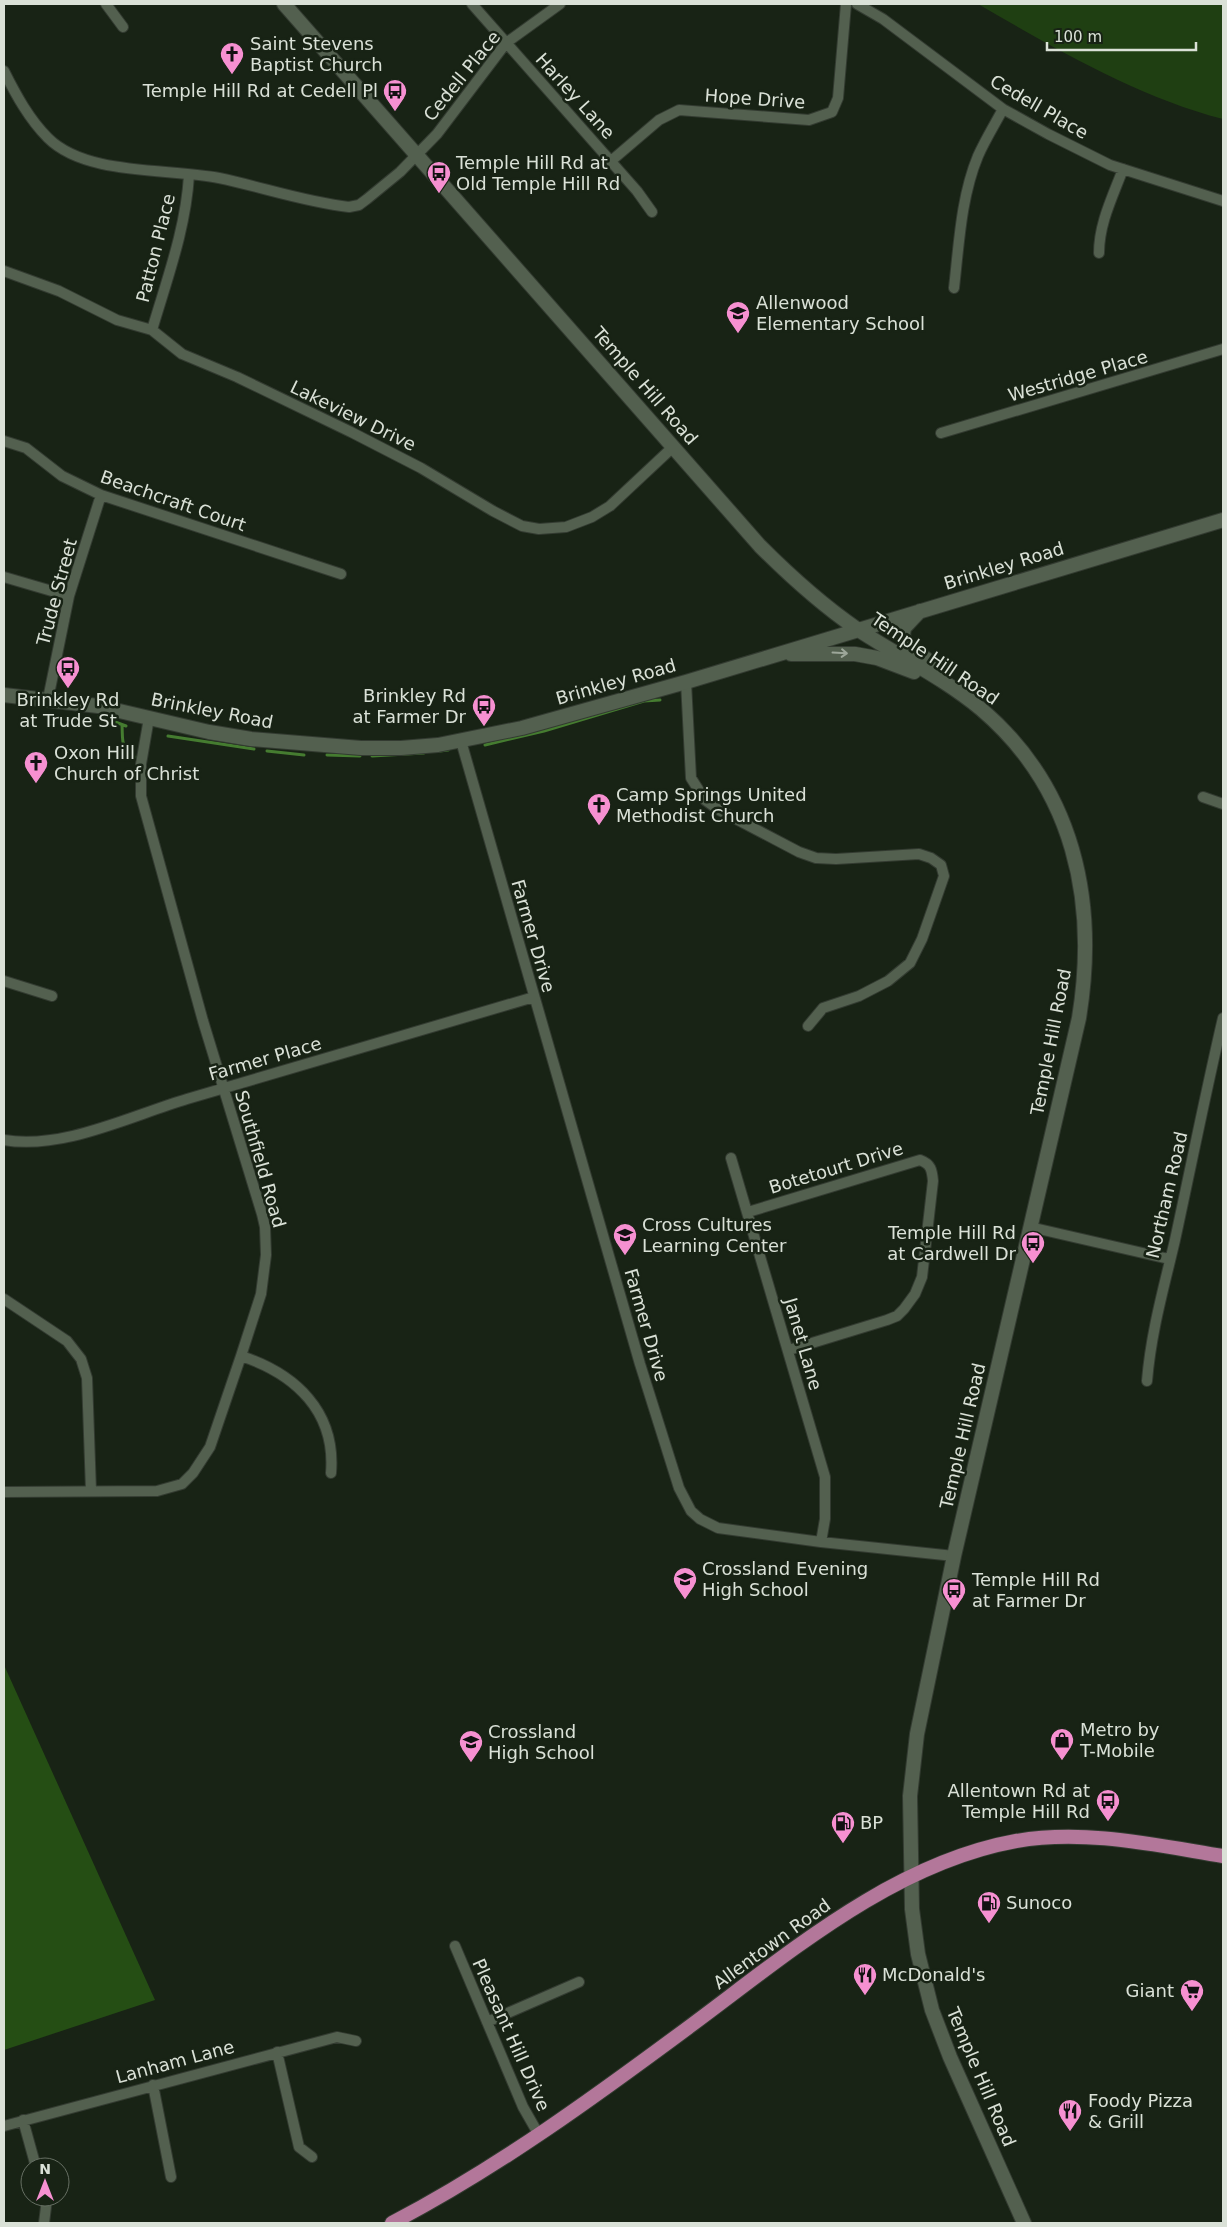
<svg xmlns="http://www.w3.org/2000/svg" width="1227" height="2227" font-family="'DejaVu Sans',sans-serif">
<rect width="100%" height="100%" fill="#182315"/>
<!-- green -->
<path fill="#1f3f12" d="M978,4H1223V119C1138,97 1054,48 978,4Z"/>
<!-- forest -->
<path fill="#254e14" d="M4,1665L155,2000L4,2050Z"/>
<g fill="none" stroke-linecap="round" stroke-linejoin="round">
<!-- stream -->
<path stroke="#457c30" stroke-width="3" d="M99,716L126,726
M122,725C123,741 120,748 135,757
M168,736L254,749
M485,745L544,731L644,701L660,700
M267,751L304,755
M440,751L448,750
M327,755L360,756
M372,756L424,753"/>
<!-- minor casing -->
<g stroke="#333b31" stroke-width="12">
<path id="minor" d="M106,4L123,27
M472,4L637,191L652,212
M857,4L883,19L1003,109L1048,134L1110,165L1223,201
M4,71C16,95 29,119 48,138C86,176 169,168 219,178C262,187 305,202 349,207L359,205L367,199L400,172L437,134L506,43L560,4
M611,161L659,120L679,110L809,120L832,112L838,98L846,4
M1099,253C1099,223 1113,196 1123,169
M4,271L59,291L117,320L152,330L182,354L237,377L351,432L421,468L493,511L522,526L539,529L566,527L592,517L610,506L673,447
M954,288C959,244 961,197 978,156C985,140 995,124 1003,109
M152,330C167,279 186,228 189,175
M941,433L1223,349
M4,441L26,448L62,476L101,495L341,574
M4,577L69,596
M686,682L691,778L705,800L719,810L799,852L816,858L836,859L919,854L931,858L941,865L944,876L922,939L910,963L888,981L859,996L823,1008L808,1026
M48,699L69,596L101,495
M461,741L640,1364L679,1488L691,1511L700,1519L718,1528L821,1542L954,1556
M1203,797L1223,804
M4,981L52,996
M4,1140C63,1150 130,1116 187,1099C303,1065 418,1031 534,997
M731,1158L825,1477V1519L821,1542
M748,1212L920,1160C931,1164 932,1170 933,1181L922,1277L915,1294L904,1309L897,1316L887,1320L789,1350
M1030,1227L1169,1259
M4,1299L67,1341L81,1359L87,1378L91,1491
M241,1356C296,1374 336,1412 331,1473
M1147,1381C1151,1332 1164,1287 1175,1240C1191,1166 1206,1091 1223,1018
M4,1492L157,1491L182,1484L193,1473L210,1447L241,1356L261,1294L266,1255L265,1227L262,1214L203,1021L141,796V764L149,718
M455,1946L523,2107L539,2135
M487,2022L579,1982
M277,2052L299,2147L312,2157
M153,2085L171,2177
M23,2120L36,2167
M4,2126L337,2037L356,2041
M44,2223L46,2207L45,2197"/>
</g>
<!-- secondary casing -->
<g stroke="#333b31" stroke-width="16">
<path id="secondary" d="M284,4L760,546C790,576 822,605 857,629C898,656 944,678 981,709C1074,788 1098,901 1079,1018L954,1556L917,1734L910,1796L912,1909L918,1954L932,2010L950,2057L1024,2223
M920,611L904,628L903,635L906,643L930,662L941,680
M791,654H855L877,658L914,672
M4,695L98,706L209,732L251,739L361,748H401L438,745L522,728L686,682L1223,520"/>
</g>
<!-- primary casing -->
<g stroke="#333b31" stroke-width="16">
<path id="primary" d="M392,2223C499,2167 596,2096 693,2024C790,1952 894,1863 1016,1841C1085,1829 1155,1845 1223,1856"/>
</g>
<!-- minor -->
<use href="#minor" stroke="#53604f" stroke-width="10"/>
<!-- secondary -->
<use href="#secondary" stroke="#53604f" stroke-width="14"/>
<!-- primary -->
<use href="#primary" stroke="#b3779a" stroke-width="14"/>
</g>
<!-- one-way arrows -->
<defs><path id="oneway-shaft" d="M-6 0H5M1.5-3L5.5 0L1.5 3" fill="none" stroke-width="1.6" stroke-linecap="round" stroke-linejoin="round" transform="scale(1.25)"/></defs>
<use stroke="#9da79a" href="#oneway-shaft" transform="translate(840 653) rotate(3)"/>
<!-- icons -->
<defs>
<g id="church-pin" transform="scale(1.25)"><path d="M0 17L-7.5 6A9.5 9.5 0 1 1 7.5 6Z" fill="#f690d1" stroke="#182315"/><path d="M-1.2-6h2.4v3.5h3.3v2.4h-3.3V6h-2.4V-.1h-3.3v-2.4h3.3Z" fill="#111"/></g>
<g id="bus-pin" transform="scale(1.25)"><path d="M0 17L-7.5 6A9.5 9.5 0 1 1 7.5 6Z" fill="#f690d1" stroke="#182315"/><path d="M-5-6H5V4H4V6H2V4H-2V6H-4V4H-5ZM-3.5-4V0h7V-4ZM-3.5 1.2v1.5H-2V1.2ZM2 1.2v1.5H3.5V1.2Z" fill="#111"/></g>
<g id="school-pin" transform="scale(1.25)"><path d="M0 17L-7.5 6A9.5 9.5 0 1 1 7.5 6Z" fill="#f690d1" stroke="#182315"/><path d="M0-5L7-2L0 1L-7-2ZM-4 1L0 2.5L4 1V4Q0 6-4 4Z" fill="#111"/></g>
<g id="shop-pin" transform="scale(1.25)"><path d="M0 17L-7.5 6A9.5 9.5 0 1 1 7.5 6Z" fill="#f690d1" stroke="#182315"/><path d="M-5-2.5h2.3a2.7 3.5 0 0 1 5.4 0H5L5.5 6h-11ZM-1.5-2.5h3a1.5 2.3 0 0 0-3 0Z" fill="#111"/></g>
<g id="fuel-pin" transform="scale(1.25)"><path d="M0 17L-7.5 6A9.5 9.5 0 1 1 7.5 6Z" fill="#f690d1" stroke="#182315"/><path d="M-5.5-6h7V0h2V4h1.3V-2.5L3-4.5l.8-.8L6-3V5H2.5V1h-1V6h-7ZM-4.2-4.7v3.2H.2V-4.7Z" fill="#111"/></g>
<g id="restaurant-pin" transform="scale(1.25)"><path d="M0 17L-7.5 6A9.5 9.5 0 1 1 7.5 6Z" fill="#f690d1" stroke="#182315"/><path d="M-5-6h1v4h1v-4h1v4h1v-4h1v5L-1.5 .5V6h-2V.5L-5-1ZM5-6V6H3V1.5H1.5Q1.5-4 5-6Z" fill="#111"/></g>
<g id="supermarket-pin" transform="scale(1.25)"><path d="M0 17L-7.5 6A9.5 9.5 0 1 1 7.5 6Z" fill="#f690d1" stroke="#182315"/><path d="M-6-5.5h2.5l.6 2H6L4.5 2H-2.5L-4.4-4H-6ZM-1.5 3.2a1.3 1.3 0 1 0 .1 0ZM3 3.2a1.3 1.3 0 1 0 .1 0Z" fill="#111"/></g>
</defs>
<g fill-rule="evenodd">
<use href="#church-pin" x="232" y="54"/>
<use href="#bus-pin" x="395" y="91"/>
<use href="#bus-pin" x="439" y="173"/>
<use href="#school-pin" x="738" y="313"/>
<use href="#bus-pin" x="68" y="668"/>
<use href="#bus-pin" x="484" y="706"/>
<use href="#church-pin" x="36" y="763"/>
<use href="#church-pin" x="599" y="805"/>
<use href="#school-pin" x="625" y="1235"/>
<use href="#bus-pin" x="1033" y="1243"/>
<use href="#school-pin" x="685" y="1579"/>
<use href="#bus-pin" x="954" y="1590"/>
<use href="#shop-pin" x="1062" y="1740"/>
<use href="#school-pin" x="471" y="1742"/>
<use href="#bus-pin" x="1108" y="1801"/>
<use href="#fuel-pin" x="843" y="1823"/>
<use href="#fuel-pin" x="989" y="1903"/>
<use href="#restaurant-pin" x="865" y="1975"/>
<use href="#supermarket-pin" x="1192" y="1991"/>
<use href="#restaurant-pin" x="1070" y="2111"/>
</g>
<g text-anchor="middle" stroke-width="5" stroke-linejoin="round" paint-order="stroke">
<!-- poi labels -->
<g font-size="18" fill="#dae1d7" stroke="#182315" text-anchor="start">
<text x="250" y="50">Saint Stevens<tspan x="250" dy="21">Baptist Church</tspan></text>
<text x="378" y="97" text-anchor="end">Temple Hill Rd at Cedell Pl</text>
<text x="456" y="169">Temple Hill Rd at<tspan x="456" dy="21">Old Temple Hill Rd</tspan></text>
<text x="756" y="309">Allenwood<tspan x="756" dy="21">Elementary School</tspan></text>
<text x="466" y="702" text-anchor="end">Brinkley Rd<tspan x="466" dy="21">at Farmer Dr</tspan></text>
<text x="68" y="706" text-anchor="middle">Brinkley Rd<tspan x="68" dy="21">at Trude St</tspan></text>
<text x="54" y="759">Oxon Hill<tspan x="54" dy="21">Church of Christ</tspan></text>
<text x="616" y="801">Camp Springs United<tspan x="616" dy="21">Methodist Church</tspan></text>
<text x="642" y="1231">Cross Cultures<tspan x="642" dy="21">Learning Center</tspan></text>
<text x="1016" y="1239" text-anchor="end">Temple Hill Rd<tspan x="1016" dy="21">at Cardwell Dr</tspan></text>
<text x="702" y="1575">Crossland Evening<tspan x="702" dy="21">High School</tspan></text>
<text x="972" y="1586">Temple Hill Rd<tspan x="972" dy="21">at Farmer Dr</tspan></text>
<text x="1080" y="1736">Metro by<tspan x="1080" dy="21">T-Mobile</tspan></text>
<text x="488" y="1738">Crossland<tspan x="488" dy="21">High School</tspan></text>
<text x="1090" y="1797" text-anchor="end">Allentown Rd at<tspan x="1090" dy="21">Temple Hill Rd</tspan></text>
<text x="860" y="1829">BP</text>
<text x="1006" y="1909">Sunoco</text>
<text x="882" y="1981">McDonald's</text>
<text x="1174" y="1997" text-anchor="end">Giant</text>
<text x="1088" y="2107">Foody Pizza<tspan x="1088" dy="21">&amp; Grill</tspan></text>
</g>
<!-- street labels -->
<g font-size="18" fill="#dae1d7" stroke="#182315">
<text transform="translate(462 76) rotate(-51)" y="6">Cedell Place</text>
<text transform="translate(575 96) rotate(48)" y="6">Harley Lane</text>
<text transform="translate(755 99) rotate(4)" y="6">Hope Drive</text>
<text transform="translate(1039 107) rotate(30)" y="6">Cedell Place</text>
<text transform="translate(156 248) rotate(-76)" y="6">Patton Place</text>
<text transform="translate(1078 376) rotate(-16)" y="6">Westridge Place</text>
<text transform="translate(645 386) rotate(49)" y="6">Temple Hill Road</text>
<text transform="translate(353 416) rotate(26)" y="6">Lakeview Drive</text>
<text transform="translate(173 501) rotate(19)" y="6">Beachcraft Court</text>
<text transform="translate(1004 566) rotate(-17)" y="6">Brinkley Road</text>
<text transform="translate(57 592) rotate(-75)" y="6">Trude Street</text>
<text transform="translate(935 659) rotate(34)" y="6">Temple Hill Road</text>
<text transform="translate(616 682) rotate(-16)" y="6">Brinkley Road</text>
<text transform="translate(212 711) rotate(11)" y="6">Brinkley Road</text>
<text transform="translate(533 936) rotate(74)" y="6">Farmer Drive</text>
<text transform="translate(1051 1042) rotate(-79)" y="6">Temple Hill Road</text>
<text transform="translate(265 1059) rotate(-16)" y="6">Farmer Place</text>
<text transform="translate(260 1159) rotate(74)" y="6">Southfield Road</text>
<text transform="translate(836 1168) rotate(-17)" y="6">Botetourt Drive</text>
<text transform="translate(1167 1195) rotate(-77)" y="6">Northam Road</text>
<text transform="translate(646 1325) rotate(74)" y="6">Farmer Drive</text>
<text transform="translate(803 1344) rotate(74)" y="6">Janet Lane</text>
<text transform="translate(963 1436) rotate(-77)" y="6">Temple Hill Road</text>
<text transform="translate(772 1944) rotate(-36)" y="6">Allentown Road</text>
<text transform="translate(511 2035) rotate(66)" y="6">Pleasant Hill Drive</text>
<text transform="translate(175 2062) rotate(-15)" y="6">Lanham Lane</text>
<text transform="translate(981 2077) rotate(67)" y="6">Temple Hill Road</text>
</g>
</g>
<!-- border -->
<rect width="1227" height="2227" fill="none" stroke="#dae1d7" stroke-width="10"/>
<!-- north arrow -->
<g transform="translate(45 2182)"><circle r="24" fill="#182315" stroke="#666f63"/>
<path d="M0-4L9 19L0 12L-9 19Z" fill="#f690d1"/>
<text y="-8" font-size="14" font-weight="bold" text-anchor="middle" fill="#dae1d7">N</text>
</g>
<!-- scale -->
<path d="M1047 42v8h149v-8" fill="none" stroke="#dae1d7" stroke-width="2.5"/>
<text x="1054" y="42" font-size="15" fill="#dae1d7" stroke="#182315" stroke-width="4" paint-order="stroke">100 m</text>
</svg>
